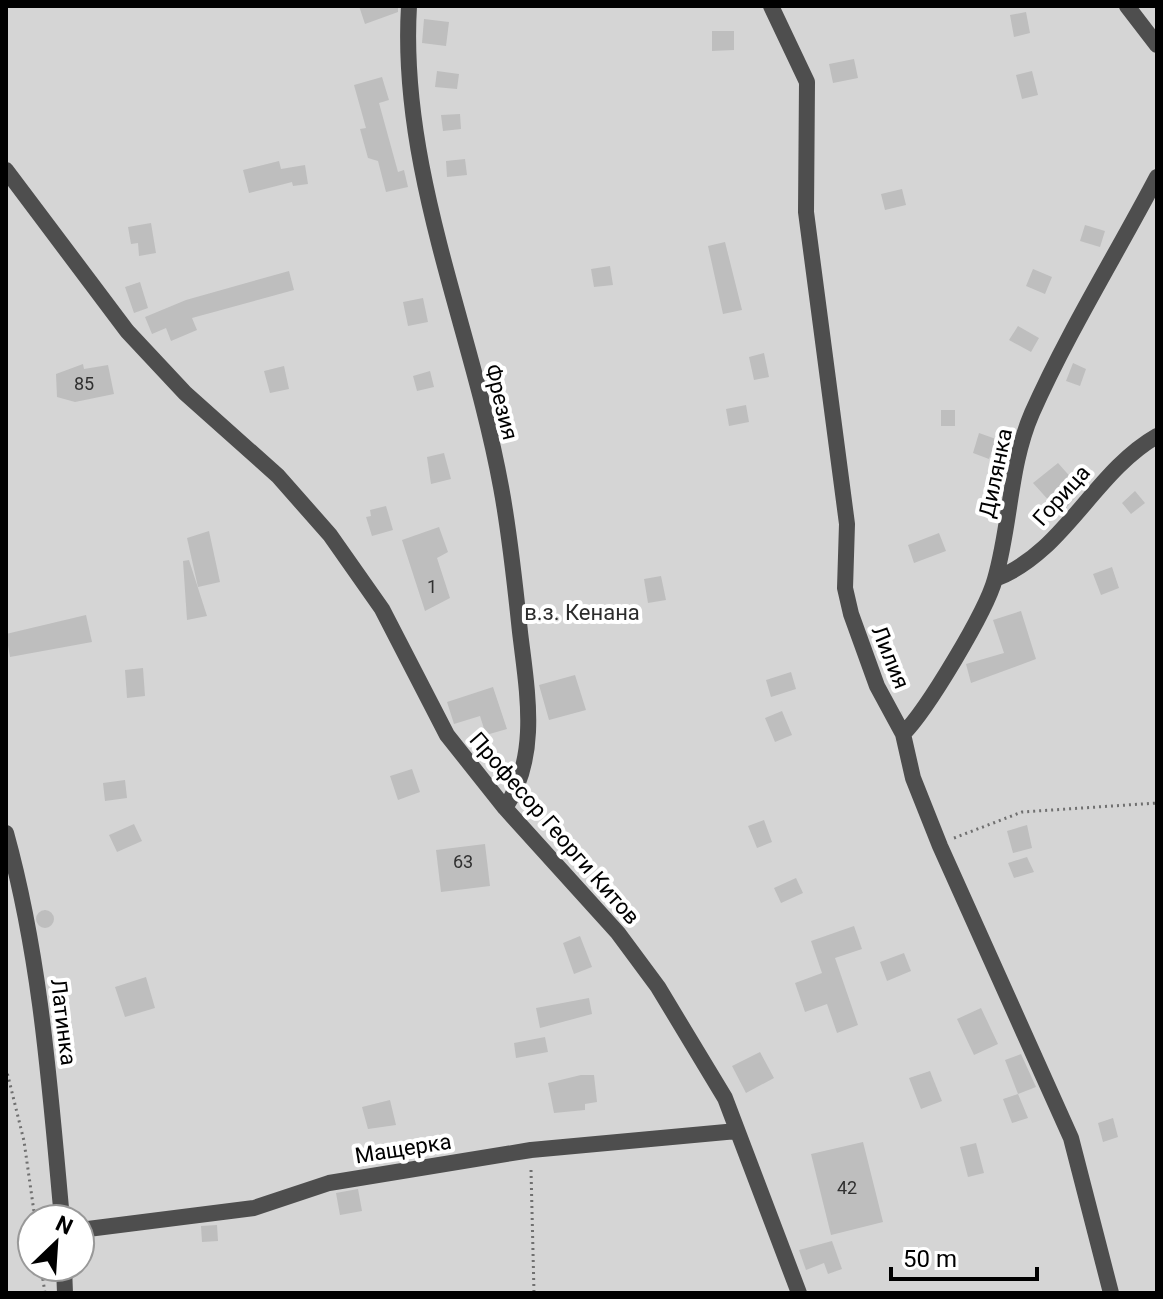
<svg xmlns="http://www.w3.org/2000/svg" width="1163" height="1299" font-family="Roboto,sans-serif">
<rect width="100%" height="100%" fill="#fff"/>
<!-- green -->
<path fill="#d5d5d5" fill-rule="evenodd" d="M6,6H1157V1293H6ZM32,1219H80V1267H32Z"/>
<!-- building -->
<path fill="#bebebe" d="M359,6H398V12L365,24Z
M1026,12L1030,33L1014,37L1010,15Z
M424,19L449,22L446,46L422,43Z
M712,31H734V50L712,51Z
M854,59L858,78L833,83L829,64Z
M437,71L459,74L457,89L435,87Z
M1032,71L1038,95L1022,99L1016,75Z
M382,77L389,100L379,103L398,172L404,170L408,187L386,192L378,161L368,158L360,129L366,128L354,85Z
M460,114L461,129L443,131L441,115Z
M465,159L467,175L447,177L446,161Z
M279,161L281,169L305,165L308,184L293,186L292,182L249,193L243,170Z
M902,189L906,205L885,210L881,194Z
M151,223L156,253L139,256L138,243L131,244L128,227Z
M1085,225L1105,231L1100,247L1080,241Z
M725,242L742,310L723,314L708,246Z
M610,266L613,285L594,287L591,269Z
M1033,269L1052,277L1045,294L1026,286Z
M289,271L294,290L192,318L197,330L171,341L166,328L152,334L145,317L186,300Z
M140,282L148,308L134,313L125,287Z
M423,298L428,322L408,326L403,302Z
M1018,326L1039,338L1031,352L1009,340Z
M764,353L769,377L754,380L749,357Z
M1073,363L1086,369L1080,386L1066,381Z
M83,364L84,369L108,365L114,394L75,402L57,397L56,374Z
M284,366L289,389L270,393L264,371Z
M430,371L434,387L417,391L413,376Z
M746,405L749,422L729,426L726,409Z
M941,410H955V426H941Z
M979,433L996,439L989,459L973,453Z
M444,453L451,479L431,484L427,457Z
M1058,463L1082,490L1061,514L1033,483Z
M1135,491L1145,503L1131,514L1122,503Z
M386,506L393,530L372,536L366,517L371,516L370,510Z
M439,527L448,552L437,558L450,598L425,611L402,540Z
M209,531L220,582L198,587L187,538Z
M939,533L946,551L914,563L908,545Z
M189,560L207,616L187,620L183,561Z
M1112,567L1119,588L1101,595L1093,574Z
M661,576L666,600L648,603L644,579Z
M1021,611L1036,659L971,683L966,664L1004,653L993,620Z
M86,615L92,642L10,657L6,634Z
M143,668L145,696L127,698L125,670Z
M791,672L796,689L771,697L766,680Z
M575,675L586,710L549,720L539,685Z
M493,687L507,729L486,735L480,716L454,724L447,702Z
M782,711L792,735L775,742L765,718Z
M412,769L420,792L398,800L390,776Z
M125,780L127,798L105,801L103,783Z
M764,820L772,842L757,848L748,826Z
M134,824L142,841L117,852L109,835Z
M1027,825L1032,848L1013,853L1007,831Z
M485,844L490,886L441,892L436,850Z
M1027,857L1034,872L1014,878L1008,863Z
M796,878L803,893L781,903L774,888Z
M36 919a9 9 0 1 1 18 0a9 9 0 1 1-18 0Z
M854,926L862,949L835,958L858,1025L837,1033L827,1004L805,1012L795,983L822,973L811,941Z
M580,936L592,967L574,974L563,943Z
M904,953L911,971L887,981L880,962Z
M146,977L155,1008L125,1017L115,987Z
M589,998L592,1014L540,1028L536,1008Z
M981,1008L998,1044L974,1055L957,1019Z
M545,1037L548,1052L516,1058L514,1043Z
M760,1052L774,1078L746,1093L732,1066Z
M1021,1054L1036,1087L1018,1094L1005,1060Z
M930,1071L942,1101L921,1109L909,1078Z
M581,1075H594L597,1102L585,1104V1110L554,1113L548,1083Z
M1018,1094L1028,1118L1012,1123L1003,1099Z
M390,1100L396,1125L368,1129L362,1107Z
M1113,1118L1118,1137L1103,1142L1098,1123Z
M863,1142L883,1222L831,1235L811,1154Z
M976,1143L984,1173L968,1177L960,1147Z
M358,1189L362,1211L340,1215L336,1193Z
M217,1225L218,1241L202,1242L201,1226Z
M832,1241L842,1269L828,1274L824,1263L806,1270L799,1250Z"/>
<g fill="none" stroke-linecap="round" stroke-linejoin="round">
<!-- path -->
<path stroke="#707070" stroke-width="3" stroke-dasharray="2 4" stroke-linecap="butt" d="M954,838L1022,812L1157,803
M6,1068L24,1141L35,1219
M531,1170L534,1293
M41,1267L45,1293"/>
<!-- minor -->
<path stroke="#4e4e4e" stroke-width="16" d="M409,6C399,170 472,328 501,487C510,535 515,584 520,632C527,691 540,756 505,808
M771,6L807,82L806,212L847,524L845,588L851,614L877,686L903,734L913,778L940,846L1071,1138L1111,1293
M1127,6L1157,45
M6,170L127,331L185,393L278,476L330,535L382,609L447,735L505,808L618,933L658,987L725,1098L799,1293
M995,579C1064,553 1094,472 1157,436
M903,734C927,710 986,612 995,579C1011,524 1009,466 1032,413C1068,332 1116,255 1157,177
M6,833C41,959 50,1089 62,1219
M80,1230L254,1208L329,1183L531,1150L737,1131
M64,1267L65,1293"/>
</g>
<g text-anchor="middle" stroke-width="8" stroke-linejoin="round" paint-order="stroke">
<!-- number labels -->
<g font-size="18" fill="#303030">
<text x="84" y="390">85</text>
<text x="432" y="593">1</text>
<text x="463" y="868">63</text>
<text x="847" y="1194">42</text>
</g>
<!-- street labels -->
<g font-size="22" fill="#000" stroke="#fff">
<text transform="translate(502 402) rotate(76)" y="8">Фрезия</text>
<text transform="translate(995 473) rotate(-78)" y="8">Дилянка</text>
<text transform="translate(1061 495) rotate(-48)" y="8">Горица</text>
<text transform="translate(891 657) rotate(68)" y="8">Лилия</text>
<text transform="translate(555 828) rotate(49)" y="8">Професор Георги Китов</text>
<text transform="translate(64 1022) rotate(83)" y="8">Латинка</text>
<text transform="translate(403 1148) rotate(-9)" y="8">Мащерка</text>
</g>
<!-- park labels -->
<g font-size="22" fill="#2c2c2c" stroke="#fff">
<text x="582" y="620">в.з. Кенана</text>
</g>
</g>
<!-- border -->
<rect width="1163" height="1299" fill="none" stroke="#000000" stroke-width="16"/>
<!-- north arrow -->
<g transform="translate(56 1243) rotate(25)"><circle r="38" fill="#ffffff" stroke="#999999" stroke-width="2"/>
<path d="M0-6L14 30L0 20L-14 30Z" fill="#000000"/>
<text y="-12" font-size="22" font-weight="bold" text-anchor="middle" fill="#000000">N</text>
</g>
<!-- scale -->
<path d="M891 1267v12h146v-12" fill="none" stroke="#000000" stroke-width="4"/>
<text x="903" y="1267" font-size="24" fill="#000000" stroke="#ffffff" stroke-width="6" paint-order="stroke">50 m</text>
</svg>
